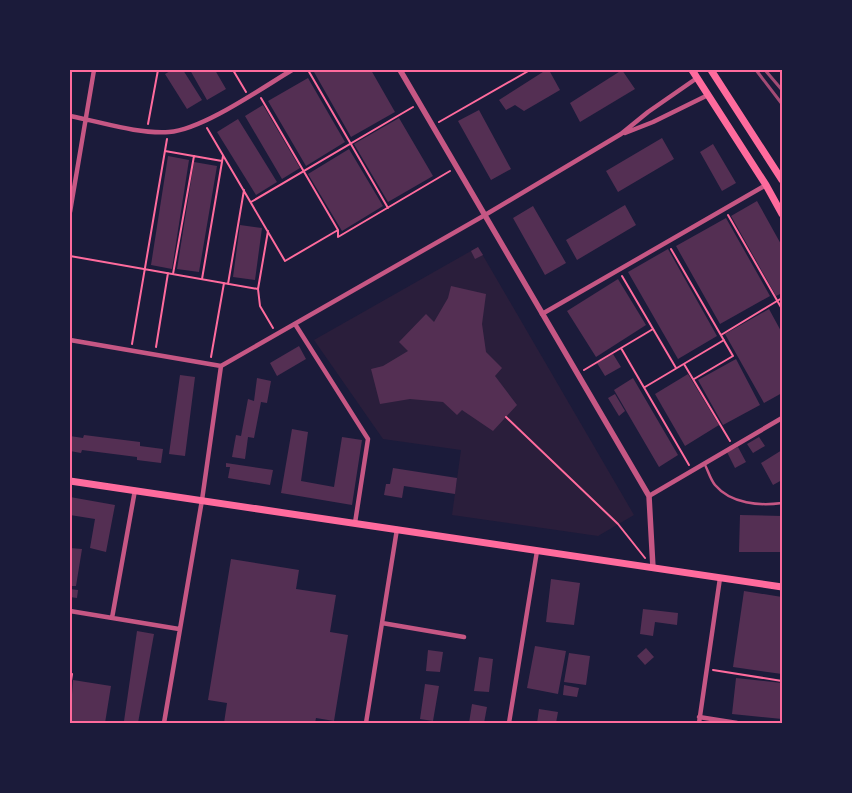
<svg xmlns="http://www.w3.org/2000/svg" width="852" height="793" font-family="'DejaVu Sans',sans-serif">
<rect width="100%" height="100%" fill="#1b1b3a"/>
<!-- green -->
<path fill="#2a1e3b" d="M478,247L634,515L598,536L452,515L461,450L383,439L314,340Z"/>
<!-- building -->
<path fill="#542f53" d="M172,70H183L202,100L187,109L165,74Z
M190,70H215L226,89L207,100Z
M317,70H371L395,112L351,137L314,72Z
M546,70H549L560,90L524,111L515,105L506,110L499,100Z
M622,70L635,89L580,122L570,103Z
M308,78L345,142L306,166L268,101Z
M263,105L300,168L282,179L245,116Z
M479,110L511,169L491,180L458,121Z
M399,118L433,176L388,202L354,144Z
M238,119L277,182L256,195L217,132Z
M662,138L674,159L618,192L606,171Z
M713,144L736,183L722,191L700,152Z
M349,149L383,206L342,231L308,174Z
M168,156L189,160L172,269L151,265Z
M194,162L217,166L199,272L177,269Z
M757,201L782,246V293L776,296L731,216Z
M625,205L636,225L577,260L566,240Z
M533,206L566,263L545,275L513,218Z
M726,218L770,296L720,324L676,246Z
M240,225L262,228L255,280L233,277Z
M478,247L483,255L475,259L471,251Z
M668,249L717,336L678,359L628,272Z
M618,279L646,325L596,357L567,311Z
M451,286L486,294L482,324L486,352L502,368L495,376L517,405L493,431L462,410L457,415L443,402L410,399L380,404L371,369L383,366L408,351L399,342L426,314L434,322L448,298Z
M769,309L782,333V393L764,403L725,334Z
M299,346L306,359L277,376L270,363Z
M613,354L621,367L605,376L597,363Z
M736,359L760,405L723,425L698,380Z
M688,374L719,425L685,446L655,394Z
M180,375L195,377L185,456L169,454Z
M257,378L271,381L267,403L261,402L254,438L248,437L245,459L232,457L236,435L241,436L248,399L254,401Z
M633,378L678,455L659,467L614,390Z
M615,394L625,411L619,416L608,398Z
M292,429L308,432L301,481L334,487L342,437L362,440L352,505L281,493Z
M84,435L140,442V446L163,449L161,463L137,460V457L82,450L81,453L70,451V436L83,438Z
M759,437L765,446L753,453L747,444Z
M738,447L746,462L735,468L727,452Z
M782,450V480L773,485L761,463Z
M226,463L273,470L270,485L228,478L230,467H226Z
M393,468L457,478L455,494L404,486L402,498L384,495L386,484H390Z
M70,497L115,505L106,552L90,548L95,519L70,515Z
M740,515L782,516V552H739Z
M70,548L82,549L76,586H70Z
M231,559L299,570L296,589L336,595L330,632L348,635L334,721L316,718L315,723H224L227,703L208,700Z
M551,579L580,583L574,625L546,622Z
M70,589L78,590L77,598L70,597Z
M744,591L782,597V674L733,667Z
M643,609L678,613L677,625L655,622L653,636L640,634Z
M137,631L154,634L138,723H134L124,721Z
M535,646L566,651L558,694L527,688Z
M646,648L654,657L645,665L637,656Z
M428,650L443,652L440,672L426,671Z
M569,653L590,656L586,685L564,682Z
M479,657L493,659L489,692L474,691Z
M736,678L782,683V719L732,714Z
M73,680L111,686L105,723H70Z
M425,684L439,686L433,721L420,719Z
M564,685L579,688L577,697L563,695Z
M472,704L487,707L484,723H469Z
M539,709L558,712L556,723H537Z"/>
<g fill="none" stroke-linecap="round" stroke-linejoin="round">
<!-- path -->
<path stroke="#ff6b9d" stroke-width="2" d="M162,70H165
M233,70L246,92
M308,70L388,208
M261,98L338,230
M439,122L530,70
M148,124L158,70
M207,128L285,261L338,230V237L450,171
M165,151L222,161
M251,202L413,107
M728,215L782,309
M671,249L733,356L694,379
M70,256L258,289L268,231
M173,274L194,156
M622,276L676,368
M202,279L223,156
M228,284L244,190
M258,289L260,306L273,328
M721,335L782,298
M132,344L167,139
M156,347L168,273
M621,348L689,465
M211,357L224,283
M684,364L730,441
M584,370L653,329
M645,387L724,340
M506,417L618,524L645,558
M713,670L782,681
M70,687L72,674"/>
<!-- service -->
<path stroke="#c65784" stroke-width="2.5" d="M704,463C708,470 710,479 715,485C731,504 760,506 782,503"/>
<!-- minor -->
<path stroke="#c65784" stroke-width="4.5" d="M70,116C102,122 136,134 169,132C202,130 262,88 292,70
M625,133L653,122L708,95
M70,212L94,70
M542,314L766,185
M295,324L368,439L355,523
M70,340L221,366
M221,366L485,215L621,134L648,112L697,78
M649,496L782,418
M70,611L179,629
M112,618L135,490
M382,623L464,637
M699,717L737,723
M164,723L202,500L221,366
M366,723L397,529
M509,723L537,551
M699,723L720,578"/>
<!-- tertiary -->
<path stroke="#c65784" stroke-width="5.5" d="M400,70L649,496L653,568"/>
<!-- secondary -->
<path stroke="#ff6b9d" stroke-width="7" d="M692,70L766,185L782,214
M711,70L782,180
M70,481L782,587"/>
<!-- rail -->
<path stroke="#a44b75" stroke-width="3" d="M756,70L782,104
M765,70L782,90"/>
</g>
<!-- border -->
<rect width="852" height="793" fill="none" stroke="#1b1b3a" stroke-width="142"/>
<rect x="71" y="71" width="710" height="651" fill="none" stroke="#ff6b9d" stroke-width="2"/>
</svg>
